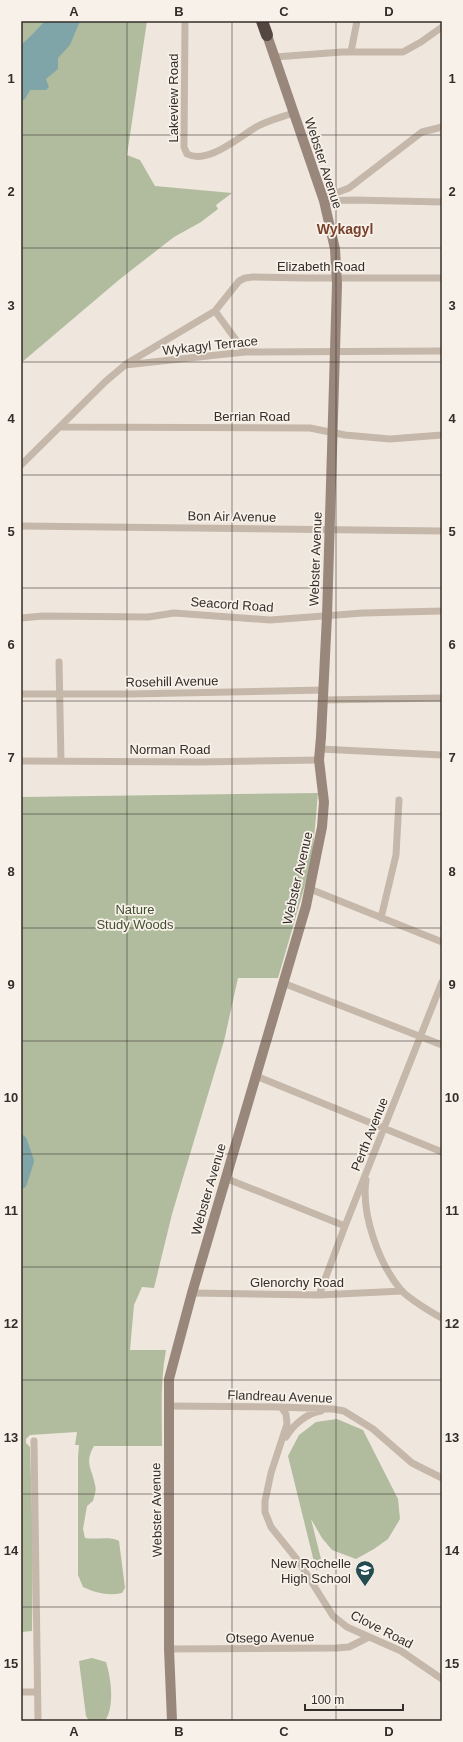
<svg xmlns="http://www.w3.org/2000/svg" width="463" height="1742" font-family="Arial,sans-serif">
<rect width="100%" height="100%" fill="#efe7dd"/>
<!-- green -->
<path fill="#b1bc9f" d="M21,21H147L127,155L140,160L155,186L232,193L216,205L218,209L201,222L174,237L120,279L21,363Z
M318,793L312,861L278,978H238L224,1041L172,1214L154,1288L142,1287L134,1305L130,1350H166C160,1382 162,1414 162,1446H94C84,1464 92,1468 95,1485C97,1490 94,1496 93,1501L87,1506L83,1529L85,1538C95,1540 110,1536 119,1541L125,1588L122,1593C108,1596 96,1593 83,1587L78,1575V1457L79,1445H75L77,1432L30,1435L26,1439V1443L30,1447L33,1545L32,1631L21,1632V797Z
M337,1419L363,1430L398,1499L400,1519L388,1539L374,1549L356,1559L332,1550L322,1538L311,1519L323,1567L316,1570L288,1456L299,1435L316,1422Z
M92,1658L106,1662C111,1678 115,1706 105,1721H89L86,1716L79,1661Z"/>
<!-- water -->
<path fill="#7fa5a8" d="M45,21H80L70,45L58,58V69L46,79L49,87L46,90H30L25,99L21,101V45C29,38 37,29 45,21Z"/>
<g fill="none" stroke-linecap="round" stroke-linejoin="round">
<!-- river -->
<path stroke="#7fa5a8" stroke-width="12" d="M21,1141L28,1161L21,1183"/>
<!-- street -->
<path stroke="#c5b8aa" stroke-width="7" d="M185,21L184,147L187,154C208,165 240,136 258,126C269,120 282,117 293,113
M351,52L357,21
M275,57L342,52H403L421,42L442,27
M323,198L349,188L422,132L442,127
M324,201L353,200L442,202
M215,311L239,344L245,352
M126,364L215,311L239,281L245,278L253,277L304,278H442
M61,427L310,428L345,435L390,439L442,435
M21,465L106,381L125,365L245,352L442,351
M21,526L442,531
M21,618L43,616L148,617L174,613L270,620L363,613L442,611
M59,662L61,761
M21,694H130L324,690
M323,700L442,698
M320,749L442,755
M21,761L200,762L319,760
M310,889L442,942
M381,918L396,855L399,800
M283,983L442,1045
M256,1076L442,1152
M225,1178L345,1226
M366,1180C361,1214 379,1264 401,1290C408,1298 432,1313 442,1318
M192,1293L319,1295L402,1291
M319,1295L345,1226L442,982
M168,1406L281,1407L333,1409L344,1411L373,1429L412,1463L442,1478
M281,1407L286,1414L287,1424L271,1473L265,1501V1512L271,1527L299,1562L333,1616L347,1627L401,1651L442,1679
M286,1437C293,1425 307,1413 321,1411
M34,1441L38,1721
M169,1649L337,1648L349,1647L369,1637
M21,1692H37"/>
<!-- secondary -->
<path stroke="#99877c" stroke-width="10" d="M172,1721L169,1649V1379L192,1293L306,906L322,827L324,802L319,760L321,737L327,616L337,284L335,249L324,201L267,35"/>
<!-- highway -->
<path stroke="#544741" stroke-width="12" d="M262,21L267,35"/>
</g>
<!-- grid -->
<path fill="none" stroke="#342d29" stroke-width="1" stroke-opacity="0.55" d="M127,21V1721M232,21V1721M336,21V1721M21,135H442M21,248H442M21,362H442M21,475H442M21,588H442M21,701H442M21,814H442M21,928H442M21,1041H442M21,1154H442M21,1267H442M21,1380H442M21,1494H442M21,1607H442"/>
<!-- icons -->
<defs>
<g id="school-pin" transform="scale(1)"><path d="M0 17L-7.5 6A9.5 9.5 0 1 1 7.5 6Z" fill="#244c50" stroke="#f7f1e9"/><path d="M0-5L7-2L0 1L-7-2ZM-4 1L0 2.5L4 1V4Q0 6-4 4Z" fill="#fff"/></g>
</defs>
<g fill-rule="evenodd">
<use href="#school-pin" x="365" y="1570"/>
</g>
<g text-anchor="middle" stroke-width="3.5" stroke-linejoin="round" paint-order="stroke">
<!-- street labels -->
<g font-size="13" fill="#342d29" stroke="#f7f1e9">
<text transform="translate(173 98) rotate(-90)" y="5">Lakeview Road</text>
<text transform="translate(324 163) rotate(72)" y="5">Webster Avenue</text>
<text x="321" y="271">Elizabeth Road</text>
<text transform="translate(210 345) rotate(-6)" y="5">Wykagyl Terrace</text>
<text x="252" y="421">Berrian Road</text>
<text transform="translate(232 516) rotate(1)" y="5">Bon Air Avenue</text>
<text transform="translate(315 559) rotate(-88)" y="5">Webster Avenue</text>
<text transform="translate(232 604) rotate(4)" y="5">Seacord Road</text>
<text transform="translate(172 681) rotate(-1)" y="5">Rosehill Avenue</text>
<text x="170" y="754">Norman Road</text>
<text transform="translate(297 878) rotate(-77)" y="5">Webster Avenue</text>
<text transform="translate(369 1134) rotate(-68)" y="5">Perth Avenue</text>
<text transform="translate(208 1189) rotate(-74)" y="5">Webster Avenue</text>
<text x="297" y="1287">Glenorchy Road</text>
<text transform="translate(280 1396) rotate(2)" y="5">Flandreau Avenue</text>
<text transform="translate(156 1510) rotate(-91)" y="5">Webster Avenue</text>
<text transform="translate(382 1629) rotate(27)" y="5">Clove Road</text>
<text transform="translate(270 1637) rotate(-1)" y="5">Otsego Avenue</text>
</g>
<!-- park labels -->
<g font-size="13" fill="#424f30" stroke="#f7f1e9">
<text x="135" y="914">Nature<tspan x="135" dy="15">Study Woods</tspan></text>
</g>
<!-- poi labels -->
<g font-size="13" fill="#342d29" stroke="#f7f1e9" text-anchor="end">
<text x="351" y="1568">New Rochelle<tspan x="351" dy="15">High School</tspan></text>
</g>
<!-- neighbourhood labels -->
<g font-size="14" font-weight="bold" fill="#79412c" stroke="#f7f1e9">
<text x="345" y="234">Wykagyl</text>
</g>
</g>
<!-- border -->
<rect width="463" height="1742" fill="none" stroke="#f7f1e9" stroke-width="44"/>
<!-- scale -->
<path d="M305 1704v6h98v-6" fill="none" stroke="#342d29" stroke-width="2"/>
<text x="311" y="1704" font-size="12" fill="#342d29" stroke="#f7f1e9" stroke-width="3" paint-order="stroke">100 m</text>
<rect x="22" y="22" width="419" height="1698" fill="none" stroke="#342d29" stroke-width="1.5"/>
<g font-size="13" text-anchor="middle" font-weight="bold" fill="#342d29">
<text x="74" y="16">A</text>
<text x="179" y="16">B</text>
<text x="284" y="16">C</text>
<text x="389" y="16">D</text>
<text x="11" y="83">1</text>
<text x="452" y="83">1</text>
<text x="11" y="196">2</text>
<text x="452" y="196">2</text>
<text x="11" y="310">3</text>
<text x="452" y="310">3</text>
<text x="11" y="423">4</text>
<text x="452" y="423">4</text>
<text x="11" y="536">5</text>
<text x="452" y="536">5</text>
<text x="11" y="649">6</text>
<text x="452" y="649">6</text>
<text x="11" y="762">7</text>
<text x="452" y="762">7</text>
<text x="11" y="876">8</text>
<text x="452" y="876">8</text>
<text x="11" y="989">9</text>
<text x="452" y="989">9</text>
<text x="11" y="1102">10</text>
<text x="452" y="1102">10</text>
<text x="11" y="1215">11</text>
<text x="452" y="1215">11</text>
<text x="11" y="1328">12</text>
<text x="452" y="1328">12</text>
<text x="11" y="1442">13</text>
<text x="452" y="1442">13</text>
<text x="11" y="1555">14</text>
<text x="452" y="1555">14</text>
<text x="11" y="1668">15</text>
<text x="452" y="1668">15</text>
<text x="74" y="1736">A</text>
<text x="179" y="1736">B</text>
<text x="284" y="1736">C</text>
<text x="389" y="1736">D</text>
</g>
</svg>
